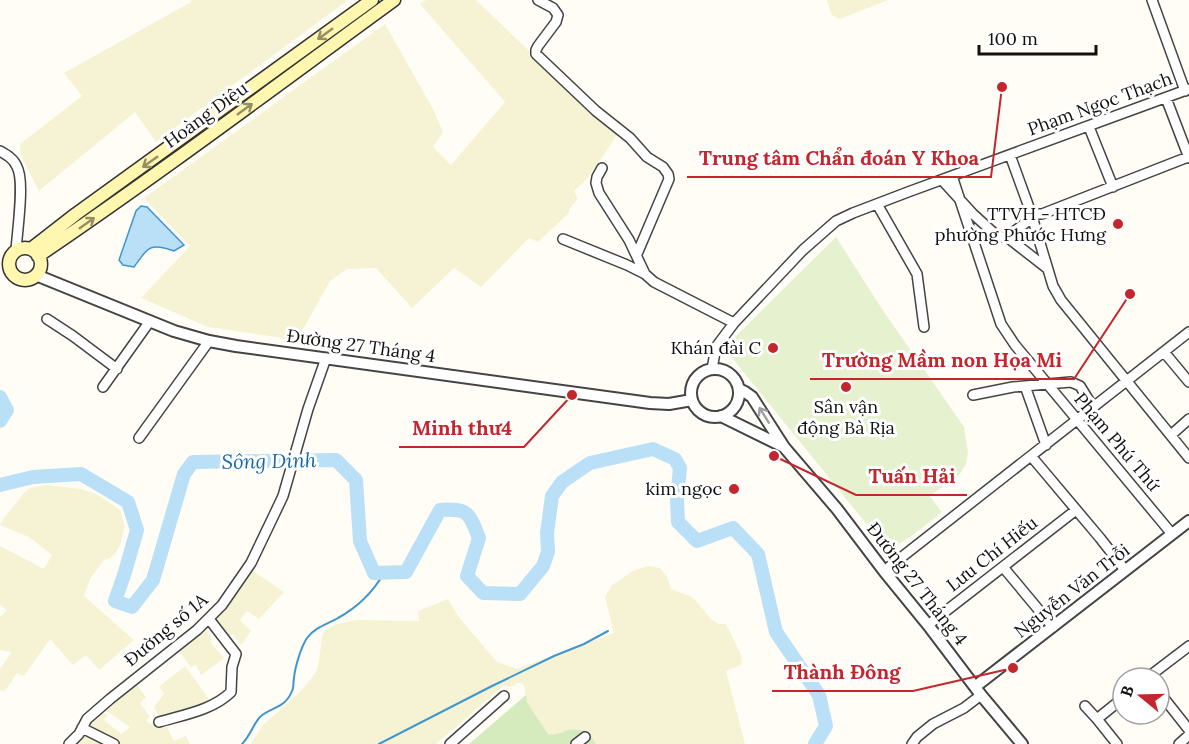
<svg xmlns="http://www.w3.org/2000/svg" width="1189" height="744" font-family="Lora,serif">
<rect width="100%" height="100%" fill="#fffdf5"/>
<!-- farmland -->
<path fill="#f6f3d4" d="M191,0H348L156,142L135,112L39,191L21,156L20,144L82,96L64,73L191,2Z
M426,0H476L617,135L588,178L574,191L578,199L569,209V213L538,242L529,238L481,287L454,268L412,308L376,268L347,269L330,281L297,340L208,327L141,298L190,246L144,198L385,24L433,109L443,132L433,147L451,165L505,102L420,4Z
M827,0H888L840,19L832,15Z
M46,485L82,489L98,495L120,510L125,526L120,545L115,554L109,559L104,560L90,579L84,596L134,640L99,670L86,655L73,665L50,639L24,676L17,673L5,691L0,690V669L12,652L0,650V617L7,610L0,605V546L44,569L52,555L29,537L0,525L3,519L25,492L30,488Z
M648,566L660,568L668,578L671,589L690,596L694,599L712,620L719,624H726L742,657L741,665L726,671L745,744H596L589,732L577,729L570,730L555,736L548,734L527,702L524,686L522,683H517L514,686L508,687L505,685L502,687L436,744H251L262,726L302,690L316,672L319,662L322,636L325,630L337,624L357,620L419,621L418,611L448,599L458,616L497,662L517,669L614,633L605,597L611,586L633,571Z
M250,569L284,592L259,619L247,611L240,620L251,631L241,645L232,634L227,638L213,619Z
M206,629L212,639L210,642L224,658L201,675L196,665L191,667L178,650Z
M185,666L211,702L164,721L174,741L186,736L190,744H72L89,721L101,712L108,715L104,720L121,734L130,727L105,710L135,683L146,697L140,703L150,717L146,721L150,724L160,718L154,707L164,694L159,687Z"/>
<!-- green -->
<path fill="#d5ebbd" d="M526,695L527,702L548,734C557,736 560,732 568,730C576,728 582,730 589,732L596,744H469Z"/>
<!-- pitch -->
<path fill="#e6f2cf" d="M836,237L882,309L964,427L968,453L966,464L959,475L930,496L942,512C933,519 903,545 893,546C887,547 881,541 877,537L724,348Z"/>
<!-- water -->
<path fill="#b9e0f7" stroke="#3f96cf" stroke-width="1.5" d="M141,206L147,207L184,245L174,251C149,242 148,248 134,267L123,265L119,260L136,211Z"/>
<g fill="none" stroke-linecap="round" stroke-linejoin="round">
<!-- stream -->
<path stroke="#3f96cf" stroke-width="2" d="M242,744C250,736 254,723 260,717C270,707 285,709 292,691C294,688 293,682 294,678C295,667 301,647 307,638C315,627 328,624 338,618C358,607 373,592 384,573
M379,744L492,686L554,656L584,644L608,631"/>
<!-- river -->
<path stroke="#b9e0f7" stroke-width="14" d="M0,397L7,410L0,421
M0,485L33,477L81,474L128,502L137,530L125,572L115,601L132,607L153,580L184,474L193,462L336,460L356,480L360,541L374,573L406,572L440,510C469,508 469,513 479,538L467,576L483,593L520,594L543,566L548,552L547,533L552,496L562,482L590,463L653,449L675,459L680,468L677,498L678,522L697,541L733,528L758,554L776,632L819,695L826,726L815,744"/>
<!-- minor casing -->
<g stroke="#444" stroke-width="12">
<path id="minor" d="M538,0L553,8L558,15L556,22L538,46L536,50V54L596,111L630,138L647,157L663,167L668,174L669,179L637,254
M1152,0L1185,91
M1166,98L1189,158
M1089,127L1113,187
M0,151C7,155 14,159 17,167C25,181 17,232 16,251
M1010,155L1030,210L1053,286L1061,300L1189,458
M602,168L597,177L596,183L599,193L629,240L645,274L654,282L734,323
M952,176L1001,324L1015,345L1172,534
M942,180L973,214L996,235L1002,237H1007L1048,269
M877,204L917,274L924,327
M1030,210L1037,214H1042L1188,157
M1007,237L1032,218
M563,239L627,265L645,274
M47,319L73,336L117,369
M1164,352L1189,382
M712,369L716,347L734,323L803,250L836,221L853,213L908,192L1189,89
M1025,386L1046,445
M103,387L150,321
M973,395L1013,387L1071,382L1080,386L1093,407
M1171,435L1189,419
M139,438L209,341
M1031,456L1100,538L1125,570
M1003,567L1053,627
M884,571L1189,332
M928,625L1076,510
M1147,678L1189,646
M1159,692L1189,730
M1085,706L1097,719L1123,698
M1097,719L1117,744
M159,722C183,715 213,710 231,692L232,667L236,654L209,619
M82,728L114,744
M69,744L79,734L87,719L110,699L197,630L222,605L251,563L274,515L283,496L308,409L326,358
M450,744L504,696
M576,744L585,737
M912,744L917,737L933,724L964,708L981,695
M1179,744L1189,735"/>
</g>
<!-- tertiary casing -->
<g stroke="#444" stroke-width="14">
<path id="tertiary" d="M36,275L174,331L209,341L236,346L650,403L669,404L692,400
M691 393a24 24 0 1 1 48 0a24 24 0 1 1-48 0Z
M739,389L745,392L752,397L784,447L837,509L884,571L928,625L981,695L1022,744
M721,416L784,447
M976,686L1189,521"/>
</g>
<!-- secondary casing -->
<g stroke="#333" stroke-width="15">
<path id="secondary" d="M9 264a16 16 0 1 1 32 0a16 16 0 1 1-32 0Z
M31,249L76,214L372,0
M38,256C159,174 276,86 394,0"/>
</g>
<!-- minor -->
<use href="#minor" stroke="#fff" stroke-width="9"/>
<!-- tertiary -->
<use href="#tertiary" stroke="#fff" stroke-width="10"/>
<!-- secondary -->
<use href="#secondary" stroke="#fff6b0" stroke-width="12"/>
</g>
<!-- one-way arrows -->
<defs><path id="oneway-shaft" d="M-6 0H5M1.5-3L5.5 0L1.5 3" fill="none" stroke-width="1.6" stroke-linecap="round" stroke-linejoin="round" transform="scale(1.5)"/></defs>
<g stroke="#948f68">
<use href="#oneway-shaft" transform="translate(325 34) rotate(144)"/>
<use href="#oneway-shaft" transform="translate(245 109) rotate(-36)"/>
<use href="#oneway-shaft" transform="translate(150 162) rotate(145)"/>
<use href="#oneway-shaft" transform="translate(87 223) rotate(-35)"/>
</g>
<use stroke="#a0a0a0" href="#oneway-shaft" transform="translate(764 415) rotate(-122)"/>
<!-- markers -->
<g fill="#c4262e" stroke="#fff" stroke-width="2">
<circle cx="1118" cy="224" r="6"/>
<circle cx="773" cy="348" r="6"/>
<circle cx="846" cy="387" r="6"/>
<circle cx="734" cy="489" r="6"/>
</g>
<g text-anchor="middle" stroke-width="6" stroke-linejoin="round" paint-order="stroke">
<!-- street labels -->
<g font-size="18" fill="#111" stroke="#fff">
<text transform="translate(1100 104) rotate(-20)" y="6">Phạm Ngọc Thạch</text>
<text transform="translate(206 115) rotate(-36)" y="6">Hoàng Diệu</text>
<text transform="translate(361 346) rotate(8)" y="6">Đường 27 Tháng 4</text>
<text transform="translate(1117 442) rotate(50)" y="6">Phạm Phú Thứ</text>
<text transform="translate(992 554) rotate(-38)" y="6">Lưu Chí Hiếu</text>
<text transform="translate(917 584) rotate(52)" y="6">Đường 27 Tháng 4</text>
<text transform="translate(1072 591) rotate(-38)" y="6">Nguyễn Văn Trỗi</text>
<text transform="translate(166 630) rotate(-40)" y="6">Đường số 1A</text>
</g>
<!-- poi labels -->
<g font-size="18" fill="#111" stroke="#fff" text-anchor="end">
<text x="1106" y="220">TTVH - HTCĐ<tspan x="1106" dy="21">phường Phước Hưng</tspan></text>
<text x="761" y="354">Khán đài C</text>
<text x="846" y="413" text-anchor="middle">Sân vận<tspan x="846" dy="21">động Bà Rịa</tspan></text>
<text x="722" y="495">kim ngọc</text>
</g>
<!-- water labels -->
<g font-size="20" font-style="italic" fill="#1768a6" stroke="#fff">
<text transform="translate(269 461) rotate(-1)" y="7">Sông Dinh</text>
</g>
</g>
<!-- callouts -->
<path fill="none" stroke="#c4262e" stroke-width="2" d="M1002 87L991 177H687M1130 294L1074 379H810M572 395L524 447H399M774 456L856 495H967M1013 668L913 691H772"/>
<g fill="#c4262e" stroke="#fff" stroke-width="2">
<circle cx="1002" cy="87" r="6"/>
<circle cx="1130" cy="294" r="6"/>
<circle cx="572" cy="395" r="6"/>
<circle cx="774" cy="456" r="6"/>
<circle cx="1013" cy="668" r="6"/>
</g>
<g font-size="20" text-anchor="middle" font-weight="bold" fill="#c4262e" stroke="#fff" stroke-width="6" stroke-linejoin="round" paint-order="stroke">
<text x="839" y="165">Trung tâm Chẩn đoán Y Khoa</text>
<text x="942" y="367">Trường Mầm non Họa Mi</text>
<text x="462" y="435">Minh thư4</text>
<text x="912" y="483">Tuấn Hải</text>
<text x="842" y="679">Thành Đông</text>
</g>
<!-- north arrow -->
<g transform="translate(1141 696) rotate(289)"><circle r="28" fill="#ffffff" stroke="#a0a0a0" stroke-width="1.5"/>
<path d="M0-4.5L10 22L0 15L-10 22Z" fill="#c4262e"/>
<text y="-9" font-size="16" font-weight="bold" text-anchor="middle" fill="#111111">B</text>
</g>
<!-- scale -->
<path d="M979 45v9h117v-9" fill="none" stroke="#111111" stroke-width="3"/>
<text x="988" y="45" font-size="18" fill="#111111" stroke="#ffffff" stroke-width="4.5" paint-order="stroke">100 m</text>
</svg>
